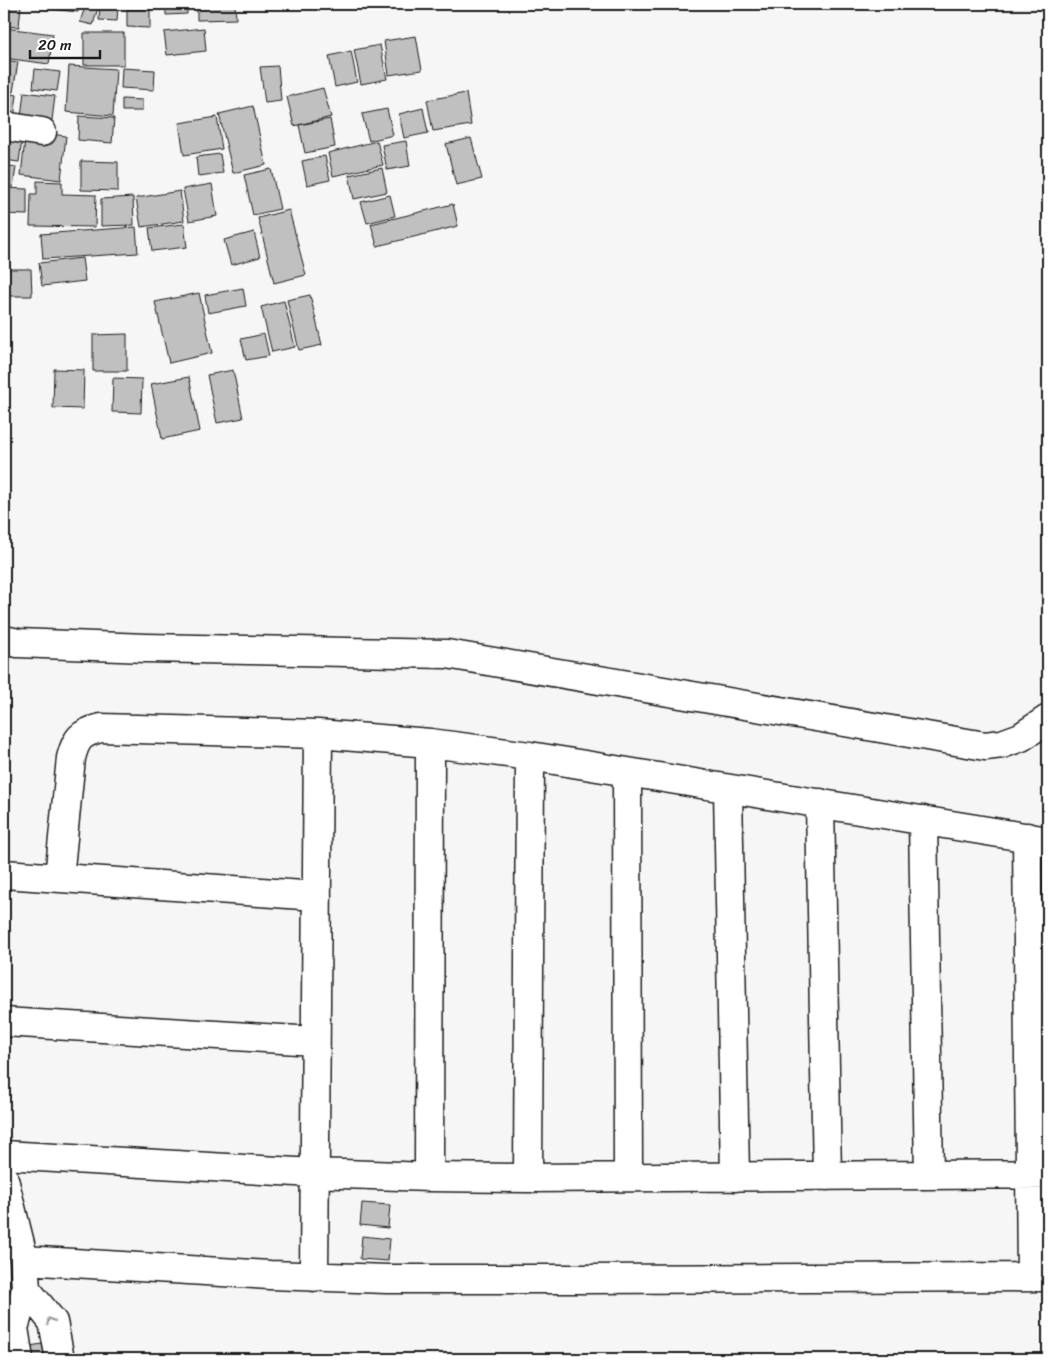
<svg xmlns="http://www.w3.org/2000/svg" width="1052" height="1363" font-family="Sriracha,sans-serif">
<rect width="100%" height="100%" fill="#f6f6f6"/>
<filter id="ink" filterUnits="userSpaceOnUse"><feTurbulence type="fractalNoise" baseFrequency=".02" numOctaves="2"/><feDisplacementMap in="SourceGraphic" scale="10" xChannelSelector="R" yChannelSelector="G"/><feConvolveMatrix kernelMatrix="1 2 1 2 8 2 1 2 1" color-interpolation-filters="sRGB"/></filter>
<g filter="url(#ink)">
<!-- building -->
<path fill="#c0c0c0" stroke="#1c1c1c" d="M4,4L21,5L19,27L4,26Z
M52,4H79L78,12L51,9Z
M86,4H99L93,25L80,22Z
M100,4H118L117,21L99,20Z
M122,4H157V6L122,5Z
M166,4H187V14L166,15Z
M197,4H235L236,19L197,20Z
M127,9H150V28L127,27Z
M5,28L53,34L49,64L4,58Z
M204,28L206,51L167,55L164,32Z
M84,33H124V65H84Z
M416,36L422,70L389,75L384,41Z
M380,45L387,79L361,84L354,50Z
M351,51L357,82L335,87L329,56Z
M4,60L18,62L13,92L4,91Z
M69,66L116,69L113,116L66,112Z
M278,66L281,101L265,103L260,67Z
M122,68L155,70L154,90L121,88Z
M35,69L60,72L57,91L33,88Z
M323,88L331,117L294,126L287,97Z
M24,92L55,96L52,120L21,117Z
M4,93L17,95L14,118L4,116Z
M466,93L471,125L433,131L427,100Z
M122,99L142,100V111H122Z
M253,106L266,165L233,173L219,114Z
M423,108L428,133L404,138L399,114Z
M387,109L393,135L369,141L362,114Z
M79,116L114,118L112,143L78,140Z
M217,117L222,149L184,155L179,123Z
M330,119L335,147L305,153L299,125Z
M4,129L23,132L19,162L4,160Z
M26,131L66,136L61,180L21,175Z
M471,138L482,179L456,185L446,144Z
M377,141L383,165L333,176L328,153Z
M406,141L410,166L387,170L382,145Z
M220,154L223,173L198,176L196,157Z
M325,156L330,180L307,185L302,161Z
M81,161L118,162V191L81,190Z
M4,165L16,167L13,187L4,186Z
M382,168L387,192L354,199L349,175Z
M271,169L280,209L253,215L244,175Z
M37,181L62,182V194L96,195L95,227L30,226L31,194H37Z
M212,184L217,216L189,221L183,189Z
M5,188L27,189V215L4,214Z
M180,191L184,221L141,227L136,198Z
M390,195L395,216L367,223L361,202Z
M133,197L134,225L101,226V199Z
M453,204L458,226L377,246L371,224Z
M289,210L306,275L274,283L258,218Z
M184,224L187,247L152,251L149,228Z
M136,227L138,253L43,259L41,234Z
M254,232L260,257L231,265L224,240Z
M82,258L85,281L42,286L39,263Z
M4,269H31L32,296H4Z
M243,288L246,306L208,313L205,295Z
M199,293L212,353L169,363L155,302Z
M310,295L322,345L299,350L287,300Z
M284,301L295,347L272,352L261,307Z
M127,334V371H93V335Z
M264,334L269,356L246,360L241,339Z
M54,369L84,370L83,409L53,408Z
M233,370L243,418L217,423L207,375Z
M189,377L200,431L162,439L151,384Z
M113,378L142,379L141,413L112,412Z
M362,1203L390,1205L388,1228L360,1225Z
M362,1236L390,1239L388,1261L360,1259Z
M48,1343L50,1359H26L24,1347Z"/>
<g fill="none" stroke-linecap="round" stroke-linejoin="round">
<!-- minor casing -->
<g stroke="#1c1c1c" stroke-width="31">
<path id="minor" d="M4,126L42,132
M4,640L18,643L146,648L447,654L985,746L1002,744L1021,737L1048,719
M627,772L628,1177
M728,789L735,1177
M820,803L827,1176
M923,820L929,1175
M1027,837L1031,1277
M4,874L317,896
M59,878L71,758C76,738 81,733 101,728L318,734L430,743L530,756L1048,841
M4,1022L315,1041
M4,1155L314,1173L429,1177L528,1178L1048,1174
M429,1177L430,743
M528,1178L530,756
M4,1179L24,1260L26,1289L14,1328L19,1359
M24,1260L270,1275L387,1279H583L1048,1277
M314,1277L318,734
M26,1289L53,1322L60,1359"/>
</g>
<!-- minor -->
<use href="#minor" stroke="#fff" stroke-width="28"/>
</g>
<!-- one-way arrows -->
<defs><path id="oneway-chevron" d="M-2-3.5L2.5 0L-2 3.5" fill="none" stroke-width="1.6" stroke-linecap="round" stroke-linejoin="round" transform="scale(1.25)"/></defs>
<use stroke="#999" href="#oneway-chevron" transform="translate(50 1321) rotate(-118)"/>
</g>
<!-- margin -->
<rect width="1052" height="1363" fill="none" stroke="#fff" stroke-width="20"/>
<rect x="10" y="10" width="1032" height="1343" fill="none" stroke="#1c1c1c" stroke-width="2" filter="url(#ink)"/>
<!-- scale -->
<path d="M30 50v8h70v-8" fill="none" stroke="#1c1c1c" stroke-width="2.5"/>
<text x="38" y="50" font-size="15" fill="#1c1c1c" stroke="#ffffff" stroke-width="4" paint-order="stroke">20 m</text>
</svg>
